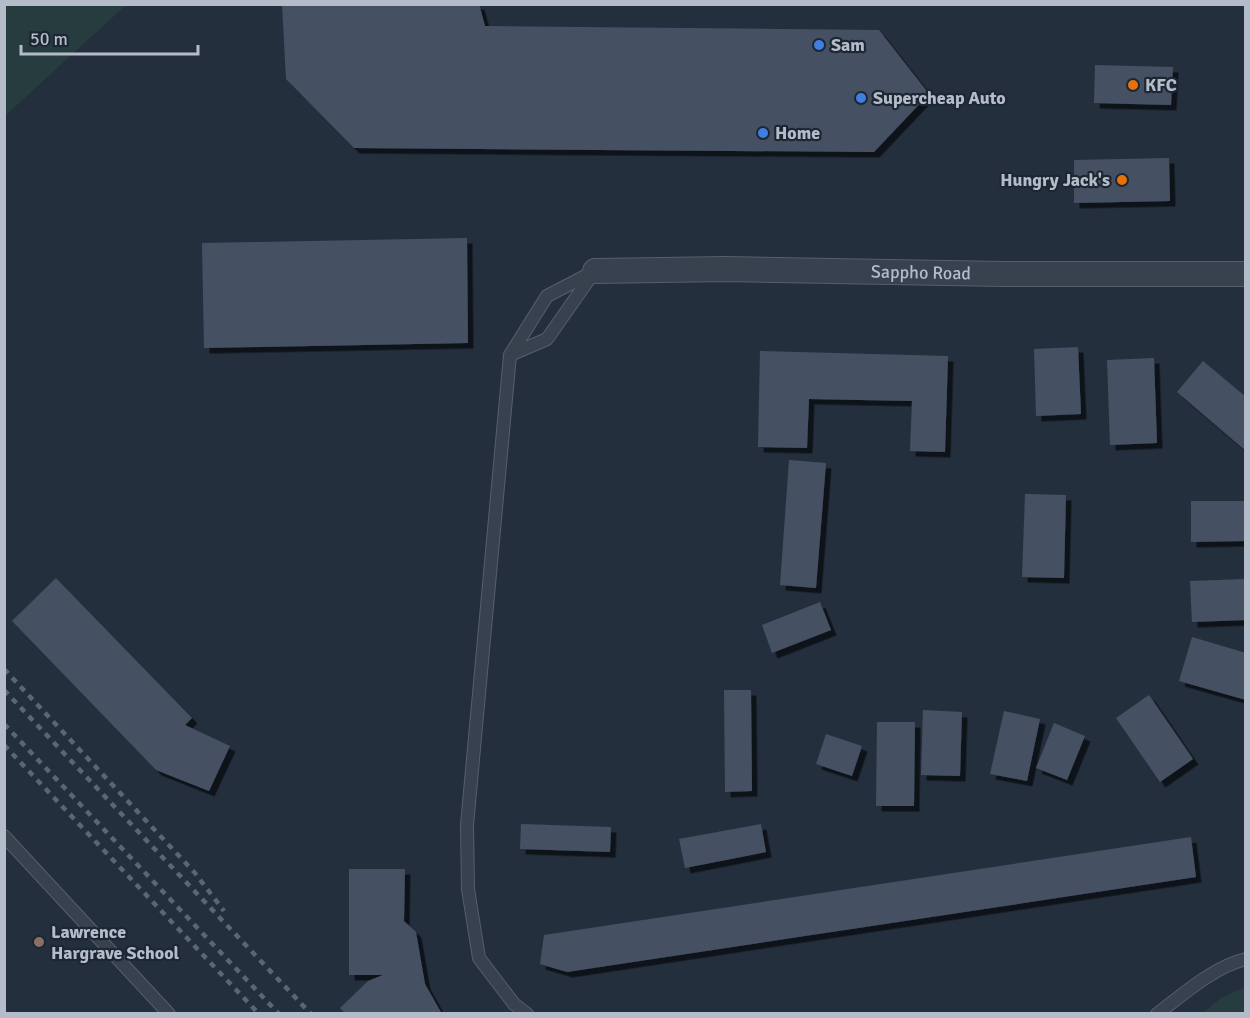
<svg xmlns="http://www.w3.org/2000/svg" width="1250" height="1018" font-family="Signika,sans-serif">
<defs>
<filter id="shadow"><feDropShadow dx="5.5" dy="5.5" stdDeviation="0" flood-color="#0009"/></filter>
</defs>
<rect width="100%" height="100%" fill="#242f3e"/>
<!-- green -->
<path fill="#263c3f" d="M5,4H126V5L5,116Z
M1245,987V1013H1203L1221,998Z"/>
<!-- building -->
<path fill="#455162" filter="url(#shadow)" d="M282,4H479L485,26L879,30L929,94L874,152L354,148L286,79Z
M1095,65L1173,67L1171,105L1094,103Z
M1169,158L1170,201L1074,203V160Z
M467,238L468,343L204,348L202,243Z
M1078,347L1081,414L1036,416L1034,349Z
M760,351L948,356L945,452L910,451L912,401L809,399L807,448L758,447Z
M1154,358L1157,443L1110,445L1107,360Z
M1203,361L1246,397V451L1177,392Z
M789,460L826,463L816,588L780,585Z
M1025,494L1066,495L1064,578L1022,577Z
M1191,501H1246V541L1191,542Z
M56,578L192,718L185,725L230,746L209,791L156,770L12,621Z
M1246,579V620L1192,622L1190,581Z
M820,602L831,630L772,653L762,625Z
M1192,637L1246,653V700L1179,681Z
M724,690H751L752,791L725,792Z
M1149,695L1193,759L1160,782L1116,718Z
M923,710L962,712L960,776L921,775Z
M1004,711L1040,719L1027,781L990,774Z
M877,722H915L914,806H876Z
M1054,723L1085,736L1067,780L1036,768Z
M826,734L862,746L852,776L816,764Z
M521,824L611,827L610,852L520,849Z
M761,824L766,852L685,868L679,839Z
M1191,837L1196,877L567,972L540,964L544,935Z
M349,869H405L404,921L416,932L425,984L442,1014H346L340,1008L368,981L383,975H349Z"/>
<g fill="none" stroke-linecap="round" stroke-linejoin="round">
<!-- lane casing -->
<g stroke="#565f6c" stroke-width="14">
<path id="lane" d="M510,355L547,339L594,272
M4,836L169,1014
M527,1014L514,1004L479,958L468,889L467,825L470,792L510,355L547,296L595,271
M1157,1014C1184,994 1213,967 1246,959"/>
</g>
<!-- street casing -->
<g stroke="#565f6c" stroke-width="26">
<g id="street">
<path id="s1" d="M595,271L726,269L1003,274H1246"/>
</g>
</g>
<!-- lane -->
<use href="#lane" stroke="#38414e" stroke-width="12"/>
<!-- street -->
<use href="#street" stroke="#38414e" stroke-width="24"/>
<!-- rail -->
<path stroke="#5a6575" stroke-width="4.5" stroke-dasharray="6 6" stroke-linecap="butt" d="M4,669L195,873L224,911
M4,690L311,1014
M4,724L279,1014
M4,745L259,1014"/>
</g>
<!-- markers -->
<g fill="#3f7fe0" stroke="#1d2633" stroke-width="2">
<circle cx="819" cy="45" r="6"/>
<circle cx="861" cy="98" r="6"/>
<circle cx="763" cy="133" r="6"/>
</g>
<g fill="#e8710a" stroke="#1d2633" stroke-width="2">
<circle cx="1133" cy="85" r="6"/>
<circle cx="1122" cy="180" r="6"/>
</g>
<circle fill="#8d6e63" stroke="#1d2633" stroke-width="2" cx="39" cy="942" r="6"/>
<g text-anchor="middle" stroke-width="4.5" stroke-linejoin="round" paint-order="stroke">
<!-- poi labels -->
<g font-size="18" font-weight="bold" fill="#b4bcc9" stroke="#1d2633" text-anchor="start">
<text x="831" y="51">Sam</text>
<text x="1145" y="91">KFC</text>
<text x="873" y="104">Supercheap Auto</text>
<text x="775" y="139">Home</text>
<text x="1110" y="186" text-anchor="end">Hungry Jack's</text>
<text x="51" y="938">Lawrence<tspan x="51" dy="21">Hargrave School</tspan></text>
</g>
<!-- street labels -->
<g font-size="18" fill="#b4bcc9" stroke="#1d2633">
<text dy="6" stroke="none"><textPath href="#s1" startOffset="326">Sappho Road</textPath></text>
</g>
</g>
<!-- border -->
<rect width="1250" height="1018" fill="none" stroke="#b4bcc9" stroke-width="12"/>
<!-- scale -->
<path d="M21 45v9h177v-9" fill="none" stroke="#b4bcc9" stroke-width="3"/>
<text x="30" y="45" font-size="18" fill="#b4bcc9" stroke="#1d2633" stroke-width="4.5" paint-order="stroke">50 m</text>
</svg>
